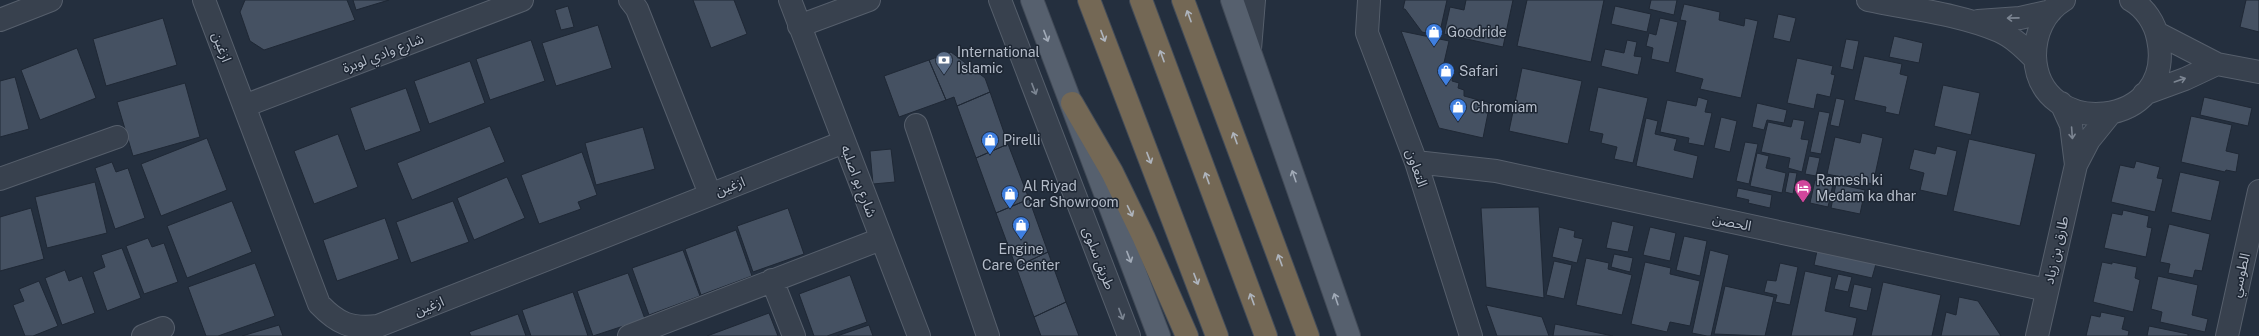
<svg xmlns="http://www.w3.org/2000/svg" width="2259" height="336" font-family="'Public Sans','Noto Sans Arabic',sans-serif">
<rect width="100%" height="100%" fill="#242f3e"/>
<!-- building -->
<path fill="#455162" stroke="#1f2835" d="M245,0H347L355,20L264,50L250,41L240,12Z
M353,0H389L356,10Z
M693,0H734L747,34L711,48Z
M1405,0H1447L1439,36L1422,32L1405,9H1403Z
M1466,0H1513L1503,47L1444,34L1450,7L1464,10Z
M1527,0H1604L1591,62L1517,46Z
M1651,0H1677L1674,15L1649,9Z
M2246,0H2259V32L2240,27Z
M1684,4L1720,12L1719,20L1744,26L1745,18L1758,21L1741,98L1700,89L1703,79L1675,72L1686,21L1680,20Z
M568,6L574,27L561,30L555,10Z
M1615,6L1651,14L1647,32L1611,24Z
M1778,14L1796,18L1790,42L1773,38Z
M163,18L177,65L106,86L93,39Z
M1660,18L1678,22L1669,63L1651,59L1653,48L1646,46L1649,33L1656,35Z
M598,25L612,68L556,86L542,43Z
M1401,31L1449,41L1443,67L1454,69L1452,81L1459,83L1458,88L1464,90V96L1490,103L1483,138L1439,128Z
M1894,36L1923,43L1919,63L1889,57Z
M1846,39L1859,41L1853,70L1840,67Z
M531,40L545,81L490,100L476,59Z
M1627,40L1637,42L1634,56L1642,57L1638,75L1601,66L1605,49L1624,53Z
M77,48L96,98L40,120L21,70Z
M951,52L985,78L990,92L957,106L954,97L946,100L929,60Z
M1864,56L1902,64L1900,74L1908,76L1899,115L1885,112L1886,107L1854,100Z
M1797,58L1833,66L1831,74L1835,75L1830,97L1817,94L1814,109L1787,103Z
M929,60L946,100L899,117L884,76Z
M470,61L485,103L429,124L414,81Z
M1522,68L1582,81L1568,144L1509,131Z
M15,77L29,129L0,137V81Z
M185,83L200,137L133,156L117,102Z
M1943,85L1980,93L1971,135L1934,126Z
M1598,87L1648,98L1633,163L1614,159L1617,147L1601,143L1603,134L1589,131Z
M406,88L421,131L365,151L350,108Z
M990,92L1008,144L976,158L957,106Z
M1698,97L1708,100L1705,112L1712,113L1704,146L1688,143L1689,138L1660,132L1667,100L1696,106Z
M2204,97L2252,108L2248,126L2200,115Z
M1836,98L1845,100L1839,127L1830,125Z
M1757,103L1787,110L1784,123L1767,120L1764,130L1752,127Z
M1819,111L1830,113L1821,154L1810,152Z
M2191,116L2232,125L2226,151L2239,154L2236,172L2226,170L2225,172L2181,162Z
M1721,117L1737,121L1730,152L1714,148Z
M1646,118L1658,121L1655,134L1677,139L1674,150L1698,156L1693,179L1636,166Z
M1793,119L1805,121L1801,139L1809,140L1802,172L1788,168L1790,158L1761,152L1768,122L1791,127Z
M490,126L505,162L412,200L397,163Z
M643,127L655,169L596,185L585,143Z
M1862,133L1883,138L1873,184L1827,174L1835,137L1860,143Z
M338,134L358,187L314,204L294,151Z
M207,138L227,190L161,216L141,164Z
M1969,139L2036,154L2020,226L1953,211Z
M1745,142L1758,144L1749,184L1736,181Z
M1008,144L1029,199L996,213L976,158Z
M1937,146L1957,151L1947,196L1920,190L1924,173L1909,169L1914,149L1935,154Z
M891,149L895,182L873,184L870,151Z
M582,152L597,195L578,202L581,209L539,224L521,175Z
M1757,153L1769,156L1766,168L1786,173L1782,193L1750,186Z
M1809,156L1820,158L1816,176L1805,174Z
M2136,161L2160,167L2157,178L2163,179L2155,212L2111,202L2120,165L2134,168Z
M112,162L116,172L128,168L145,218L115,229L95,168Z
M1789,172L1797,173L1793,194L1785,192Z
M2180,172L2220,181L2211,221L2171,212Z
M507,177L525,218L474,240L457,198Z
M1815,180L1833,184L1828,207L1810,203Z
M95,182L107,233L47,248L35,197Z
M1836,184L1865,190L1860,214L1831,208Z
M1738,188L1772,195L1770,208L1748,203L1749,200L1736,197Z
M1029,199L1048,252L1016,267L996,213Z
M232,201L252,252L187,278L167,226Z
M453,201L469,242L411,263L396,222Z
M1539,207L1544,298L1486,287L1481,208Z
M31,208L44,259L0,271V217Z
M788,208L804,254L753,272L737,226Z
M2123,210L2149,216L2147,227L2152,228L2146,257L2104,248L2112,213L2122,215Z
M385,218L399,259L337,281L323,240Z
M1612,221L1634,226L1628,252L1606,248Z
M2169,224L2210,234L2202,271L2195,270L2193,278L2168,273L2170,264L2160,262Z
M1559,227L1575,231L1574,237L1583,239L1577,263L1552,257Z
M1650,227L1676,233L1670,261L1643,255Z
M736,230L752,276L701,295L685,249Z
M1684,236L1707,241L1700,276L1676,270Z
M148,238L152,247L164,243L178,282L144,294L126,246Z
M122,248L141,298L107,311L93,272L105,267L101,255Z
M683,250L700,296L649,315L632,268Z
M1710,250L1729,255L1711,336H1707L1692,333Z
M1817,251L1876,264L1872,278L1814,265Z
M1048,252L1066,302L1034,317L1016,267Z
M1614,254L1633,258L1630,272L1611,267Z
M1586,258L1609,263L1608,269L1632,275L1622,315L1576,305Z
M1554,261L1572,265L1564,299L1546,295Z
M1645,262L1671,268L1670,274L1700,281L1690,326L1670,322L1667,332L1631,324Z
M2102,262L2112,264V262L2137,267L2135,278L2140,280L2133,312L2093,302Z
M255,263L275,316L218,336H206L188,287Z
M1780,263L1798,267L1790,305L1775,302L1777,295L1764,292L1767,280L1776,281Z
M65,270L69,281L82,276L95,313L62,325L45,278Z
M1805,271L1832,277L1825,311L1857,318L1853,336H1791Z
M628,273L645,319L593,336L577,291Z
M1838,274L1852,277L1848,292L1834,289Z
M850,275L867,322L827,336H814L799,294Z
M2158,276L2198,285L2192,315L2208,319L2205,332L2160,322L2162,312L2151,309Z
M39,281L58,326L33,336H25L13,305L24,301L19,289Z
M1883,282L1941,295L1932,336H1871Z
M1854,284L1872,288L1867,311L1849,307Z
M1725,286L1774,297L1765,336L1714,334Z
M573,292L588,336H531L522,310Z
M1959,297L1978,301L2001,336H1941L1946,312L1956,315Z
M1066,302L1079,336H1041L1034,317Z
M1486,305L1542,317L1549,336H1497Z
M2101,312L2125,317L2122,329L2129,331L2128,336H2086L2091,315L2100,317Z
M769,313L778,336H707Z
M518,314L526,336H471L469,332Z
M1555,324L1613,336H1553Z
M279,325L283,336H242Z
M869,325L873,336H837Z
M2149,326L2188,334V336H2147Z"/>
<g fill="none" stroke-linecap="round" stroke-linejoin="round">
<!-- minor casing -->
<g stroke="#565f6c" stroke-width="24">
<path id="minor" d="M204,0L319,304C338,324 351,329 378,326L844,142
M630,0L637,9L710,194
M790,0L919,336
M1000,0L1129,336
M1369,0L1367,33L1416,162L1471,336
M1868,0C1911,9 1959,14 1999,31C2013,37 2025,49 2035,59
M2064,0C2044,12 2035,34 2035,56C2038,142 2177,129 2158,39C2155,23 2145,8 2131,0
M0,20L51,0
M1978,21L2020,18L2051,11
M799,26L869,0
M2157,33L2217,64L2259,72
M1250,49L1254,0
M2144,94L2185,79L2217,64
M2061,103L2071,125L2076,165
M244,106L522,0
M916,125L988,336
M1416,162L1496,171L2047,290
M0,179L117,137
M772,280L794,336
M143,336L163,328
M629,336L881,239
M2037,336L2076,165L2089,140L2110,114
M2227,336L2259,191"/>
</g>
<!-- major casing -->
<g stroke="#414a57" stroke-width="24">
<path id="major" d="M1032,0L1159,336
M1232,0L1349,336"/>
</g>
<!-- highway casing -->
<g stroke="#434c59" stroke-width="24">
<path id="highway" d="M1089,0L1217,336
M1141,0L1266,336
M1183,0L1308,336
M1072,103L1112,172L1144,238L1187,336"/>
</g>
<!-- minor -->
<use href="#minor" stroke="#38414e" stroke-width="22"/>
<!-- major -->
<use href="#major" stroke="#56606e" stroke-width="22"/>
<!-- highway -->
<use href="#highway" stroke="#746855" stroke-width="22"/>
</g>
<!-- one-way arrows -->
<defs><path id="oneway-shaft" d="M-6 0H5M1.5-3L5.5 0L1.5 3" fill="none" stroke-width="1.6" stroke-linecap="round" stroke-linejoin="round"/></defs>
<g stroke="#aeb4bd">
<use href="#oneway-shaft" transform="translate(1189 16) rotate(-110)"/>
<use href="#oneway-shaft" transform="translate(1103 36) rotate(69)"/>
<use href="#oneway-shaft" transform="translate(1162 56) rotate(-110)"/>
<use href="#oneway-shaft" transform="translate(1235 138) rotate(-110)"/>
<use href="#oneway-shaft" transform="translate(1149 158) rotate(69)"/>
<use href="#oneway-shaft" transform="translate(1207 178) rotate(-110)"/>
<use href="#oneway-shaft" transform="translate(1130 211) rotate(64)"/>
<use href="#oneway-shaft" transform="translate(1280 260) rotate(-110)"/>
<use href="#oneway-shaft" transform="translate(1196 279) rotate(69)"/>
<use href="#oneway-shaft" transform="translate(1252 299) rotate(-110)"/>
</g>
<g stroke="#7c8592">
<use href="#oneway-shaft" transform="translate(2013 18) rotate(179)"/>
<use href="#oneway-shaft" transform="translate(2180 80) rotate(-19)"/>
<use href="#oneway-shaft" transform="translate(1034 89) rotate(69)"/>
<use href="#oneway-shaft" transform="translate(2072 133) rotate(86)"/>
<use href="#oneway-shaft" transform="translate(1121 314) rotate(69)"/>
</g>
<g stroke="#a1aab7">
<use href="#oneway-shaft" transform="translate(1046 36) rotate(69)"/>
<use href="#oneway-shaft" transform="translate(1294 176) rotate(-109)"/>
<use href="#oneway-shaft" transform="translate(1129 257) rotate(69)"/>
<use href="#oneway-shaft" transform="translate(1336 299) rotate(-109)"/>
</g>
<!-- icons -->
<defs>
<g id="shop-pin" transform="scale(0.9)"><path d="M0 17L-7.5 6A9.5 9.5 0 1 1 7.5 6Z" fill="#3f7fe0" stroke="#1d2633"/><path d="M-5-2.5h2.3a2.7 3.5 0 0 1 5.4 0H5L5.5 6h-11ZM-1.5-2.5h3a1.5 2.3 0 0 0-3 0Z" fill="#fff"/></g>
<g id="bank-pin" transform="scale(0.9)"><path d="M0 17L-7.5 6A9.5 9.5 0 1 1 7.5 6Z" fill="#5c6f8a" stroke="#1d2633"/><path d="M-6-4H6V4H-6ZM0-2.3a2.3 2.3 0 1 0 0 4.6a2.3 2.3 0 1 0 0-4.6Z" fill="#fff"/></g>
<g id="hotel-pin" transform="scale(0.9)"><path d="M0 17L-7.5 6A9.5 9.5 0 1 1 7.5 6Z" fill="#d1479c" stroke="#1d2633"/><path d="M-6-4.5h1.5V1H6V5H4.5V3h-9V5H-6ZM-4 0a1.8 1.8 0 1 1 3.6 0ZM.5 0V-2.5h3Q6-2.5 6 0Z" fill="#fff"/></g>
</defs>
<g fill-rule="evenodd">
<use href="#shop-pin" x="1434" y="32"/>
<use href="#bank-pin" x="944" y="60"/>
<use href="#shop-pin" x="1446" y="71"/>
<use href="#shop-pin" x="1458" y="107"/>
<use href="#shop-pin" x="990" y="140"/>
<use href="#hotel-pin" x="1803" y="188"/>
<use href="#shop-pin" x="1010" y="194"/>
<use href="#shop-pin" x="1021" y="225"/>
</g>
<g text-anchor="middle" stroke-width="3" stroke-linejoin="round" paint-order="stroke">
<!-- poi labels -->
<g font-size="14" fill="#b4bcc9" stroke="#1d2633" text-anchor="start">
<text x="1447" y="37">Goodride</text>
<text x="957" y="57">International<tspan x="957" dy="16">Islamic</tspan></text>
<text x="1459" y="76">Safari</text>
<text x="1471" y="112">Chromiam</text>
<text x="1003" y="145">Pirelli</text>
<text x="1816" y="185">Ramesh ki<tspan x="1816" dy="16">Medam ka dhar</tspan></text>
<text x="1023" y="191">Al Riyad<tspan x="1023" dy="16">Car Showroom</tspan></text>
<text x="1021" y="254" text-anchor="middle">Engine<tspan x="1021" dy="16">Care Center</tspan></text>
</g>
<!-- street labels -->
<g font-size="14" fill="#b4bcc9" stroke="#1d2633">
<text transform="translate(222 47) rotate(70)" y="5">ازغين</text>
<text transform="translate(383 53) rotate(-21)" y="5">شارع وادي لوبرة</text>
<text transform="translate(1417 168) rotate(71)" y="5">التعاون</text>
<text transform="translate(859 181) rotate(69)" y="5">شارع بو اصلبه</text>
<text transform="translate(730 186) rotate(-21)" y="5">ازغين</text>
<text transform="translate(1732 222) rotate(12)" y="5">الحصن</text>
<text transform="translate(2056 250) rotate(-77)" y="5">طارق بن زياد</text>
<text transform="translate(1099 258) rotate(69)" y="5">طريق سلوى</text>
<text transform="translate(2240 275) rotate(-77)" y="5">الطوسي</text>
<text transform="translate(429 306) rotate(-22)" y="5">ازغين</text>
</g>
</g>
</svg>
